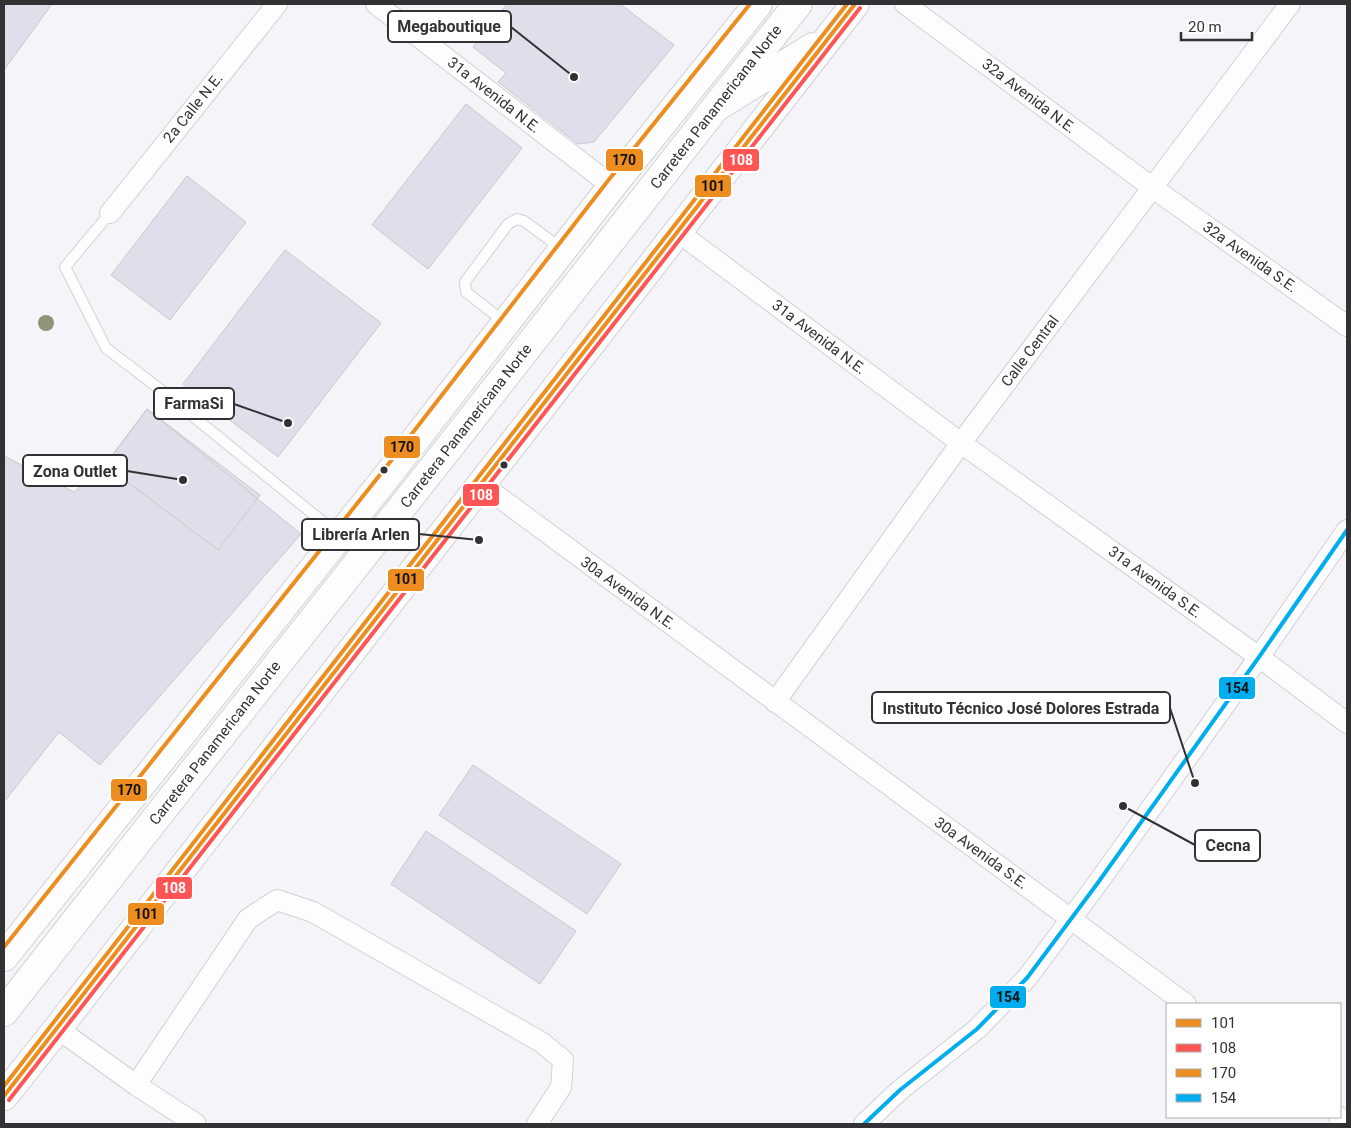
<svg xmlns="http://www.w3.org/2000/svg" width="1351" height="1128" font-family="Roboto,sans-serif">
<rect width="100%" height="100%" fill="#f5f4f8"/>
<!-- building -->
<path fill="#e0deea" stroke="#c8c8ca" d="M4,4H52L4,70Z
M507,4H620L674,45L594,142L578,144L498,82L506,73L473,47Z
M466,104L522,148L428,269L372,225Z
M187,176L246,222L170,320L111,275Z
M285,250L381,323L278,457L183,384Z
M147,409L260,495L218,550L105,465Z
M147,409L301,534L100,765L59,732L4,802V456L74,492L105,465Z
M473,765L621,864L587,914L439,815Z
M426,831L576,931L540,984L391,884Z"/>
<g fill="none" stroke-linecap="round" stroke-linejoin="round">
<!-- lane casing -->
<g stroke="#d1d0d3" stroke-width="12">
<path id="lane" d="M110,213L65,267L106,348L157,387L339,535L364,554
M506,323L466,292L465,282L508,224L517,219L524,221L562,249"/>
</g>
<!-- street casing -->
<g stroke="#d1d0d3" stroke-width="22">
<path id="street" d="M376,4L612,186
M905,4L1153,188L1347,326
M110,213L277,4
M678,232L961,443L1259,657L1347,723
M481,484L1186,1004
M775,702L961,443L1290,4
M58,1029L136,1085L196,1124
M136,1085L248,919L277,900L313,912L541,1042L563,1060L561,1087L537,1124
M1339,1117L1347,1123
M864,1124L900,1090L977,1029L1027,978L1097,884L1259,657L1347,530"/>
</g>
<!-- secondary casing -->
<g stroke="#d1d0d3" stroke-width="30">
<path id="secondary" d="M718,106L813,47
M4,1096L65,1019L855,4"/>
</g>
<!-- highway casing -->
<g stroke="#d1d0d3" stroke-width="30">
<path id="highway" d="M4,957L388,475L612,186L758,4
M4,1012L164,808L451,445L715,108L798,4"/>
</g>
<!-- lane -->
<use href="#lane" stroke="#fefdfe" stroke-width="10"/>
<!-- street -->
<use href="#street" stroke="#fefdfe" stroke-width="20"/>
<!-- secondary -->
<use href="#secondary" stroke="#fefdfe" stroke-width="28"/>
<!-- highway -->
<use href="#highway" stroke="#fefdfe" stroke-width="28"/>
<!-- bus-1 casing -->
<g stroke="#fff" stroke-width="8">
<path id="bus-1" d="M4,1096L855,4"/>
</g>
<!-- bus-2 casing -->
<g stroke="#fff" stroke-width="8">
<path id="bus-2" d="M9,1100L860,8"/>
</g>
<!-- bus-3 casing -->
<g stroke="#fff" stroke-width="8">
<path id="bus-3" d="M4,947L383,471L607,182L750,4
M4,1086L847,4"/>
</g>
<!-- bus-4 casing -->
<g stroke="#fff" stroke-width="8">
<path id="bus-4" d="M864,1124L900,1090L977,1029L1027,978L1097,884L1259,657L1347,530"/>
</g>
<!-- bus-1 -->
<use href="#bus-1" stroke="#ed8d20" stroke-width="4"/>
<!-- bus-2 -->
<use href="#bus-2" stroke="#f55" stroke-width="4"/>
<!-- bus-3 -->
<use href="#bus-3" stroke="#ed8d20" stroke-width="4"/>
<!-- bus-4 -->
<use href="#bus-4" stroke="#00adee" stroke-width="4"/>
</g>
<!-- trees -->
<circle fill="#8f9378" cx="46" cy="323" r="8"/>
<!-- markers -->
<g fill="#323133" stroke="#fff" stroke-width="2">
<circle cx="504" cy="465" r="4.5"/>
<circle cx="384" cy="470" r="4.5"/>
</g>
<g text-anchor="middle" stroke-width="4" stroke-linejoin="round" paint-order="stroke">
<!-- street labels -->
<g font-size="15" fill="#323133" stroke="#fff">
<text transform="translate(494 95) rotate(38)" y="5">31a Avenida N.E.</text>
<text transform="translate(1029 96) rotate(37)" y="5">32a Avenida N.E.</text>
<text transform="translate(716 107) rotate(-52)" y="5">Carretera Panamericana Norte</text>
<text transform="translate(193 108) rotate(-51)" y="5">2a Calle N.E.</text>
<text transform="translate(1250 257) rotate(35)" y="5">32a Avenida S.E.</text>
<text transform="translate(819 337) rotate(37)" y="5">31a Avenida N.E.</text>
<text transform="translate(1030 351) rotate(-53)" y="5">Calle Central</text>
<text transform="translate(466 426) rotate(-52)" y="5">Carretera Panamericana Norte</text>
<text transform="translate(1155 582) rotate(36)" y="5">31a Avenida S.E.</text>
<text transform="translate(628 593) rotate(36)" y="5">30a Avenida N.E.</text>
<text transform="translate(215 743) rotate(-52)" y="5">Carretera Panamericana Norte</text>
<text transform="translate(981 853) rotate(36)" y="5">30a Avenida S.E.</text>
</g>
</g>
<!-- callouts -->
<path fill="none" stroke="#323133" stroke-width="2" d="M574 77L511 27M288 423L234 404M183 480L127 471M479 540L419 534M1195 783L1170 708M1123 806L1195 845"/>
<g fill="#323133" stroke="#fff" stroke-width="2">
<circle cx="574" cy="77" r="5"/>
<circle cx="288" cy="423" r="5"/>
<circle cx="183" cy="480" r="5"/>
<circle cx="479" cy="540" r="5"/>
<circle cx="1195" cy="783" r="5"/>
<circle cx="1123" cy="806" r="5"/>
</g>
<g fill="#fff" stroke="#323133" stroke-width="2">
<rect x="388" y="11" width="123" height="31" rx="5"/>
<rect x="154" y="388" width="80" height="31" rx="5"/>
<rect x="23" y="455" width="104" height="31" rx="5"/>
<rect x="302" y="519" width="117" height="31" rx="5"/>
<rect x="872" y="692" width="298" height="31" rx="5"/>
<rect x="1195" y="830" width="65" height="31" rx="5"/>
</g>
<g font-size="16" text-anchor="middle" font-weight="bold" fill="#323133">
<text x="449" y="32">Megaboutique</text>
<text x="194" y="409">FarmaSi</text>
<text x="75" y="477">Zona Outlet</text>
<text x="361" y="540">Librería Arlen</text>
<text x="1021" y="714">Instituto Técnico José Dolores Estrada</text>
<text x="1228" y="851">Cecna</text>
</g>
<g stroke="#fff" stroke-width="2">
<rect x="605" y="148" width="39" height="24" rx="5" fill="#ed8d20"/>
<rect x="722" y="148" width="38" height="24" rx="5" fill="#f55"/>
<rect x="694" y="174" width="38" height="24" rx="5" fill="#ed8d20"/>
<rect x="383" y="435" width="38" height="24" rx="5" fill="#ed8d20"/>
<rect x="462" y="483" width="38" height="24" rx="5" fill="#f55"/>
<rect x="387" y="568" width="38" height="24" rx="5" fill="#ed8d20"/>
<rect x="1218" y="676" width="38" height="24" rx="5" fill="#00adee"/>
<rect x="110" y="778" width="38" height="24" rx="5" fill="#ed8d20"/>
<rect x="155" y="876" width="38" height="24" rx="5" fill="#f55"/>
<rect x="127" y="902" width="38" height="24" rx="5" fill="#ed8d20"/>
<rect x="989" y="985" width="38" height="24" rx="5" fill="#00adee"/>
</g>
<g font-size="14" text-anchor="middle" font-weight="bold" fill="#fff">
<text x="741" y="165">108</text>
<text x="481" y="500">108</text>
<text x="174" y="893">108</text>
</g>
<g font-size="14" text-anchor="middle" font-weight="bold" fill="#111">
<text x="624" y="165">170</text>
<text x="713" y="191">101</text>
<text x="402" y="452">170</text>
<text x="406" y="584">101</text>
<text x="1237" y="693">154</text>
<text x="129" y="795">170</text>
<text x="146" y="919">101</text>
<text x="1008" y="1002">154</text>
</g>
<!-- border -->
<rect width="1351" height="1128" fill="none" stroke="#323133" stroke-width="10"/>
<!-- legend -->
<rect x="1166" y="1003" width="175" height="115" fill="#ffffff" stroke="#adadad"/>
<rect x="1176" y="1019" width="25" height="8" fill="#ed8d20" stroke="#adadad"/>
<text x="1211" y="1028" font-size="15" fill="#323133">101</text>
<rect x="1176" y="1044" width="25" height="8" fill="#ff5555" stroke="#adadad"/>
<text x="1211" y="1053" font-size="15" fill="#323133">108</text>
<rect x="1176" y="1069" width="25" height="8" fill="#ed8d20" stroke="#adadad"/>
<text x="1211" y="1078" font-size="15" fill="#323133">170</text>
<rect x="1176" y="1094" width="25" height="8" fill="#00adee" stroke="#adadad"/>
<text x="1211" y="1103" font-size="15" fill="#323133">154</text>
<!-- scale -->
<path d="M1181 32v8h71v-8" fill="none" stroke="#323133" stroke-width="2.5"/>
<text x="1188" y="32" font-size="15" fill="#323133" stroke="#ffffff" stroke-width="4" paint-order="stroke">20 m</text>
</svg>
